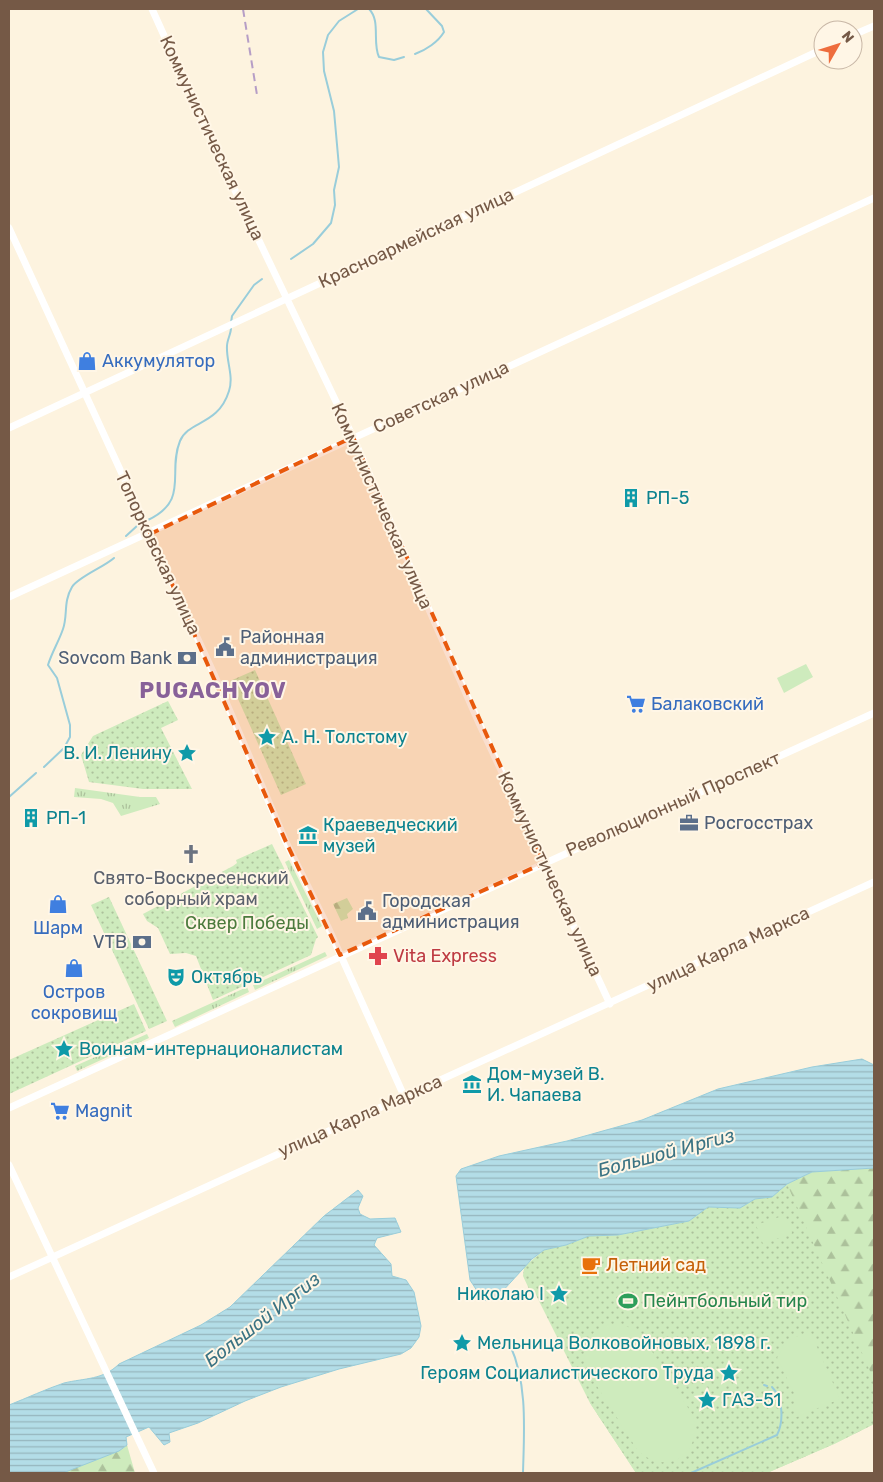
<svg xmlns="http://www.w3.org/2000/svg" width="883" height="1482" font-family="Rubik,sans-serif">
<defs>
<pattern id="grass-tufts" width="24" height="20" patternUnits="userSpaceOnUse" patternTransform="scale(1.25)"><rect width="24" height="20" fill="#ceebbd"/><path d="M3 7l-1-3M5 7V3M7 7l1-3M15 17l-1-3M17 17v-4M19 17l1-3" fill="none" stroke="#acc19b"/></pattern>
<pattern id="forest-firs" width="22" height="20" patternUnits="userSpaceOnUse" patternTransform="scale(1.25)"><rect width="22" height="20" fill="#ceebbd"/><path d="M5 1l3.5 6h-7zM16 11l3.5 6h-7z" fill="#acc19b"/></pattern>
<pattern id="park-dots" width="8" height="8" patternUnits="userSpaceOnUse" patternTransform="scale(1.25)"><rect width="8" height="8" fill="#ceebbd"/><path d="M2 2h.1M6 6h.1" fill="none" stroke="#acc19b" stroke-width="1.8" stroke-linecap="round"/></pattern>
<pattern id="water-rules" width="6" height="5" patternUnits="userSpaceOnUse" patternTransform="scale(1.25)"><rect width="6" height="5" fill="#b3dde7"/><path d="M0 2.5h6" fill="none" stroke="#96b6bd"/></pattern>
</defs>
<rect width="100%" height="100%" fill="#fdf3df"/>
<!-- grass -->
<path fill="url(#grass-tufts)" d="M75,788L140,797H156L160,804L121,816L113,803L101,799L74,797Z
M289,860L322,926L317,929L285,862Z
M325,952L327,956L255,990L253,985Z
M247,987L249,992L175,1027L172,1021Z
M147,1034L149,1038L77,1071L75,1066Z"/>
<!-- forest -->
<path fill="url(#forest-firs)" d="M347,898L353,909L347,914L348,918L341,921L333,904Z
M874,1168V1424L834,1444L767,1473H636L590,1403L755,1199L772,1197L787,1184L812,1172Z
M127,1445L135,1473H61Z"/>
<!-- park -->
<path fill="url(#park-dots)" d="M255,670L306,784L281,795L230,681Z
M168,701L178,720L161,728L192,789H143L89,782L81,755L93,736Z
M272,844L318,937L316,939L311,955L213,1000L196,956L186,953L170,954L158,928L147,921L143,914L233,866L237,863L236,860Z
M109,897L167,1021L149,1029L91,905Z
M134,1004L146,1031L9,1094V1060Z
M787,1184L874,1380V1424L834,1444L767,1473H636L590,1403L534,1291L529,1289L523,1276L524,1267L544,1250L566,1245L589,1236L618,1235L689,1221L708,1207L740,1208L755,1199L773,1197Z"/>
<!-- pitch -->
<path fill="#ceebbd" d="M806,664L813,677L784,693L777,678Z
M785,1215L792,1233L763,1244L756,1225Z
M609,1324C625,1324 633,1327 644,1339L692,1414C706,1454 664,1480 636,1448L590,1375C578,1351 584,1334 609,1324Z
M810,1331L840,1399L794,1418V1393L777,1358L786,1341Z"/>
<!-- water -->
<path fill="url(#water-rules)" stroke="#99cdda" d="M862,1059L874,1065V1168L812,1172L787,1184L772,1197L755,1199L740,1208L708,1207L689,1221L618,1235L589,1236L566,1245L544,1250L532,1259L500,1294L489,1301L483,1300L470,1280L456,1176L461,1169L499,1156L567,1141L642,1120L718,1089L812,1067Z
M358,1190L363,1196L358,1208L360,1214L370,1219L395,1218L401,1232L377,1238L374,1245L391,1264L392,1276L406,1280L414,1292L421,1326L419,1337L411,1348L401,1354L339,1369L281,1387L245,1401L198,1423L169,1433L170,1442L164,1445L149,1427L126,1437L127,1445L119,1451L63,1473H9V1405C27,1398 46,1389 64,1383C85,1378 103,1380 119,1364L201,1325L230,1307L324,1216Z"/>
<g fill="none" stroke-linecap="round" stroke-linejoin="round">
<!-- stream -->
<path stroke="#99cdda" stroke-width="2" d="M369,9C381,21 372,42 379,57L394,60L404,57
M415,54C426,50 438,42 444,32L442,26L426,9
M291,259L313,244L331,223L335,205L334,190L339,167L334,111L324,71L323,52L328,35L339,21L358,9
M231,323L232,316L254,285L262,279
M148,520C190,500 167,473 180,441C189,420 218,426 229,391C234,376 226,361 227,346C227,340 231,334 231,328
M126,536L138,525
M44,767L64,748L70,737V725L57,678L48,665C52,652 59,641 63,629C68,615 63,602 72,587C78,577 104,567 114,558
M9,797L36,773
M510,1345C528,1384 524,1432 523,1473
M764,1385L767,1386
M691,1473L777,1435C784,1421 783,1398 772,1387"/>
<!-- secondary -->
<path stroke="#fff" stroke-width="7" d="M152,9L219,157L353,437L479,723L610,1004
M853,35L874,26
M9,228L214,674L286,842L328,927L404,1096
M9,428L823,49
M9,597L874,198
M9,1108L874,713
M9,1165L154,1473
M9,1277L874,882"/>
<!-- rail -->
<path stroke="#b69ec6" stroke-width="2" stroke-dasharray="8 5" stroke-linecap="butt" d="M243,9L257,95"/>
</g>
<!-- marked area -->
<path fill="#e8590c" fill-opacity="0.2" stroke="#e8590c" stroke-width="4" stroke-dasharray="10 6" stroke-linejoin="round" d="M353,437L544,863L340,955L286,842L150,534Z"/>
<!-- icons -->
<defs>
<g id="shop-bare" transform="scale(1.5)"><path d="M-5-2.5h2.3a2.7 3.5 0 0 1 5.4 0H5L5.5 6h-11ZM-1.5-2.5h3a1.5 2.3 0 0 0-3 0Z" fill="#3f7fe0" stroke="#fff6e6" stroke-width="2.5" paint-order="stroke"/></g>
<g id="building-bare" transform="scale(1.5)"><path d="M-4-6H4V6H1V3H-1V6H-4ZM-2.5-4.3h1.7v1.8h-1.7ZM.8-4.3h1.7v1.8H.8ZM-2.5-1h1.7V.8h-1.7ZM.8-1h1.7V.8H.8Z" fill="#0f9aa8" stroke="#fff6e6" stroke-width="2.5" paint-order="stroke"/></g>
<g id="civic-bare" transform="scale(1.5)"><path d="M-.6-6.5H3V-4.5H.6V-3L4-1V1h2V6H-6V1h2V-1L-.6-3ZM-1.2 2.5V6h2.4V2.5Z" fill="#5c6f8a" stroke="#fff6e6" stroke-width="2.5" paint-order="stroke"/></g>
<g id="bank-bare" transform="scale(1.5)"><path d="M-6-4H6V4H-6ZM0-2.3a2.3 2.3 0 1 0 0 4.6a2.3 2.3 0 1 0 0-4.6Z" fill="#5c6f8a" stroke="#fff6e6" stroke-width="2.5" paint-order="stroke"/></g>
<g id="supermarket-bare" transform="scale(1.5)"><path d="M-6-5.5h2.5l.6 2H6L4.5 2H-2.5L-4.4-4H-6ZM-1.5 3.2a1.3 1.3 0 1 0 .1 0ZM3 3.2a1.3 1.3 0 1 0 .1 0Z" fill="#3f7fe0" stroke="#fff6e6" stroke-width="2.5" paint-order="stroke"/></g>
<g id="sight-bare" transform="scale(1.5)"><path d="M0-6L1.8-2.2L6-1.7L2.9 1.2L3.7 5.4L0 3.3L-3.7 5.4L-2.9 1.2L-6-1.7L-1.8-2.2Z" fill="#0f9aa8" stroke="#fff6e6" stroke-width="2.5" paint-order="stroke"/></g>
<g id="office-bare" transform="scale(1.5)"><path d="M-6-3h4V-5.5h4V-3h4V5H-6ZM-1-4.5V-3h2v-1.5ZM-6 0V1H6V0Z" fill="#5c6f8a" stroke="#fff6e6" stroke-width="2.5" paint-order="stroke"/></g>
<g id="museum-bare" transform="scale(1.5)"><path d="M0-6L6-3V-2H-6V-3ZM-5-1h2V3h-2ZM-1-1h2V3h-2ZM3-1h2V3H3ZM-6 4H6V6H-6Z" fill="#0f9aa8" stroke="#fff6e6" stroke-width="2.5" paint-order="stroke"/></g>
<g id="church-bare" transform="scale(1.5)"><path d="M-1.2-6h2.4v3.5h3.3v2.4h-3.3V6h-2.4V-.1h-3.3v-2.4h3.3Z" fill="#6b7280" stroke="#fff6e6" stroke-width="2.5" paint-order="stroke"/></g>
<g id="pharmacy-bare" transform="scale(1.5)"><path d="M-2-6h4v4h4v4h-4v4h-4v-4h-4v-4h4Z" fill="#e0444e" stroke="#fff6e6" stroke-width="2.5" paint-order="stroke"/></g>
<g id="theatre-bare" transform="scale(1.5)"><path d="M-5-5.5Q0-4 5-5.5V0Q5 5 0 6Q-5 5-5 0ZM-3.3-2.5H-1v1.5H-3.3ZM1-2.5H3.3v1.5H1ZM-2.8 1Q0 5.5 2.8 1Z" fill="#0f9aa8" stroke="#fff6e6" stroke-width="2.5" paint-order="stroke"/></g>
<g id="cafe-bare" transform="scale(1.5)"><path d="M-5.5-4.5H6V0H3Q3 3.5 0 3.5H-2.5Q-5.5 3.5-5.5 0ZM3-3.2v2h1.7v-2ZM-6 4.5H4V6H-6Z" fill="#e8710a" stroke="#fff6e6" stroke-width="2.5" paint-order="stroke"/></g>
<g id="stadium-bare" transform="scale(1.5)"><path d="M0-5a6.5 5 0 1 0 0 10a6.5 5 0 1 0 0-10ZM-3.5-1.8h7v3.6h-7Z" fill="#2e9e5b" stroke="#fff6e6" stroke-width="2.5" paint-order="stroke"/></g>
</defs>
<g fill-rule="evenodd">
<use href="#shop-bare" x="87" y="361"/>
<use href="#building-bare" x="631" y="498"/>
<use href="#civic-bare" x="225" y="647"/>
<use href="#bank-bare" x="187" y="658"/>
<use href="#supermarket-bare" x="636" y="704"/>
<use href="#sight-bare" x="267" y="737"/>
<use href="#sight-bare" x="187" y="753"/>
<use href="#building-bare" x="31" y="818"/>
<use href="#office-bare" x="689" y="823"/>
<use href="#museum-bare" x="308" y="835"/>
<use href="#church-bare" x="191" y="854"/>
<use href="#shop-bare" x="58" y="904"/>
<use href="#civic-bare" x="367" y="911"/>
<use href="#bank-bare" x="142" y="942"/>
<use href="#pharmacy-bare" x="378" y="956"/>
<use href="#shop-bare" x="74" y="968"/>
<use href="#theatre-bare" x="176" y="977"/>
<use href="#sight-bare" x="64" y="1049"/>
<use href="#museum-bare" x="472" y="1084"/>
<use href="#supermarket-bare" x="60" y="1111"/>
<use href="#cafe-bare" x="591" y="1265"/>
<use href="#sight-bare" x="559" y="1294"/>
<use href="#stadium-bare" x="628" y="1301"/>
<use href="#sight-bare" x="462" y="1343"/>
<use href="#sight-bare" x="729" y="1373"/>
<use href="#sight-bare" x="707" y="1400"/>
</g>
<g text-anchor="middle" stroke-width="4" stroke-linejoin="round" paint-order="stroke">
<!-- street labels -->
<g font-size="18" fill="#755946" stroke="#fff6e6">
<text transform="translate(212 138) rotate(65)" y="6">Коммунистическая улица</text>
<text transform="translate(416 238) rotate(-25)" y="6">Красноармейская улица</text>
<text transform="translate(441 397) rotate(-25)" y="6">Советская улица</text>
<text transform="translate(382 506) rotate(66)" y="6">Коммунистическая улица</text>
<text transform="translate(158 553) rotate(65)" y="6">Топорковская улица</text>
<text transform="translate(673 804) rotate(-24)" y="6">Революционный Проспект</text>
<text transform="translate(550 874) rotate(65)" y="6">Коммунистическая улица</text>
<text transform="translate(728 949) rotate(-25)" y="6">улица Карла Маркса</text>
<text transform="translate(360 1116) rotate(-24)" y="6">улица Карла Маркса</text>
</g>
<!-- shop labels -->
<g font-size="18" fill="#366cbe" stroke="#fff6e6" text-anchor="start">
<text x="102" y="367">Аккумулятор</text>
<text x="651" y="710">Балаковский</text>
<text x="58" y="934" text-anchor="middle">Шарм</text>
<text x="74" y="998" text-anchor="middle">Остров<tspan x="74" dy="21">сокровищ</tspan></text>
<text x="75" y="1117">Magnit</text>
</g>
<!-- culture labels -->
<g font-size="18" fill="#0d838f" stroke="#fff6e6" text-anchor="start">
<text x="646" y="504">РП-5</text>
<text x="282" y="743">А. Н. Толстому</text>
<text x="172" y="759" text-anchor="end">В. И. Ленину</text>
<text x="46" y="824">РП-1</text>
<text x="323" y="831">Краеведческий<tspan x="323" dy="21">музей</tspan></text>
<text x="191" y="983">Октябрь</text>
<text x="79" y="1055">Воинам-интернационалистам</text>
<text x="487" y="1080">Дом-музей В.<tspan x="487" dy="21">И. Чапаева</tspan></text>
<text x="544" y="1300" text-anchor="end">Николаю I</text>
<text x="477" y="1349">Мельница Волковойновых, 1898 г.</text>
<text x="714" y="1379" text-anchor="end">Героям Социалистического Труда</text>
<text x="722" y="1406">ГАЗ-51</text>
</g>
<!-- service labels -->
<g font-size="18" fill="#4e5e75" stroke="#fff6e6" text-anchor="start">
<text x="240" y="643">Районная<tspan x="240" dy="21">администрация</tspan></text>
<text x="172" y="664" text-anchor="end">Sovcom Bank</text>
<text x="704" y="829">Росгосстрах</text>
<text x="382" y="907">Городская<tspan x="382" dy="21">администрация</tspan></text>
<text x="127" y="948" text-anchor="end">VTB</text>
</g>
<!-- worship labels -->
<g font-size="18" fill="#5b616d" stroke="#fff6e6">
<text x="191" y="884">Свято-Воскресенский<tspan x="191" dy="21">соборный храм</tspan></text>
</g>
<!-- park labels -->
<g font-size="18" fill="#4c7b3d" stroke="#fff6e6">
<text x="247" y="929">Сквер Победы</text>
</g>
<!-- health labels -->
<g font-size="18" fill="#be3a42" stroke="#fff6e6" text-anchor="start">
<text x="393" y="962">Vita Express</text>
</g>
<!-- food labels -->
<g font-size="18" fill="#c56008" stroke="#fff6e6" text-anchor="start">
<text x="606" y="1271">Летний сад</text>
</g>
<!-- leisure labels -->
<g font-size="18" fill="#27864d" stroke="#fff6e6" text-anchor="start">
<text x="643" y="1307">Пейнтбольный тир</text>
</g>
<!-- water labels -->
<g font-size="19" font-style="italic" fill="#3b7383" stroke="#fff6e6">
<text transform="translate(666 1152) rotate(-15)" y="7">Большой Иргиз</text>
<text transform="translate(262 1319) rotate(-38)" y="7">Большой Иргиз</text>
</g>
<!-- district labels -->
<g font-size="22" font-weight="bold" letter-spacing="1" fill="#886199" stroke="#fff6e6">
<text x="213" y="698">PUGACHYOV</text>
</g>
</g>
<!-- border -->
<rect width="883" height="1482" fill="none" stroke="#755946" stroke-width="20"/>
<!-- north arrow -->
<g transform="translate(838 45) rotate(51)"><circle r="24" fill="#fff6e6" stroke="#c8b7a6"/>
<path d="M0-4L9 19L0 12L-9 19Z" fill="#ee6d3d"/>
<text y="-8" font-size="14" font-weight="bold" text-anchor="middle" fill="#755946">N</text>
</g>
</svg>
